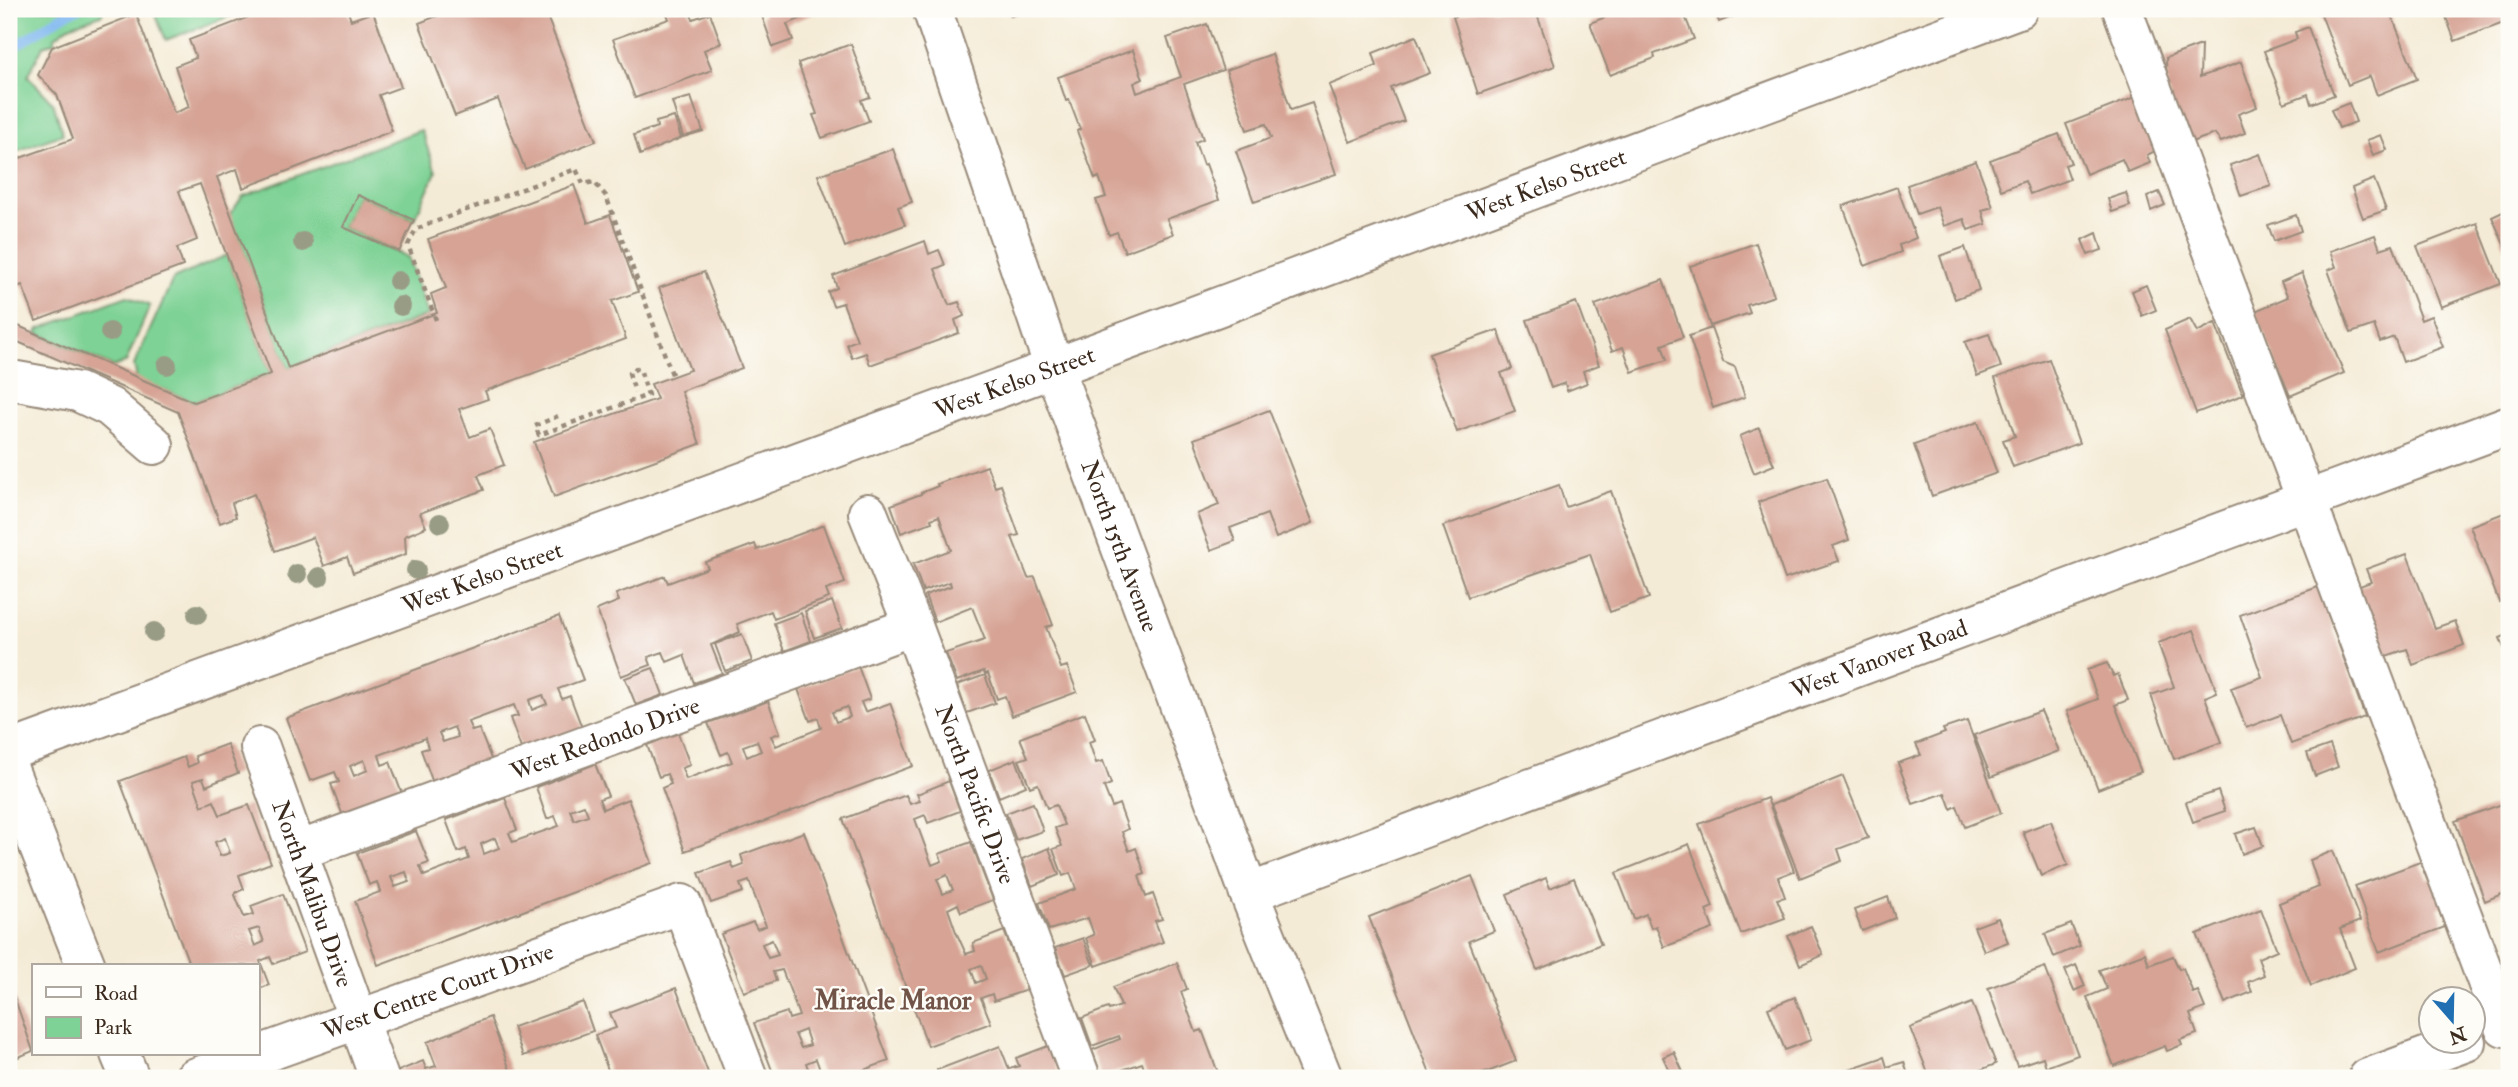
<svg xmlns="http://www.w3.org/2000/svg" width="2518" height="1087" font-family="'IM FELL Double Pica',serif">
<rect width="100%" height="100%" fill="#fdfcf7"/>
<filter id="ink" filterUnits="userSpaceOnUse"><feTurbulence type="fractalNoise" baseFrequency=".0143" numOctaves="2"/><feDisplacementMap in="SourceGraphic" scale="14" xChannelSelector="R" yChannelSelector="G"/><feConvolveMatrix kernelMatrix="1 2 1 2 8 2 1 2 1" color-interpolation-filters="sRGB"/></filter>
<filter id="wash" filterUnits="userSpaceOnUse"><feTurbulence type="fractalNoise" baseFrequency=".00686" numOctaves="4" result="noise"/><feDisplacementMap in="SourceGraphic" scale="28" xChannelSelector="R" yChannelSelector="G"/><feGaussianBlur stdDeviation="1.57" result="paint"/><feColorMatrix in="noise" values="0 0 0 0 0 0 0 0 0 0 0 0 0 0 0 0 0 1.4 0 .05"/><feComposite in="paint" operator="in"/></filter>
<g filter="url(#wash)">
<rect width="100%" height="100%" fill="#f4ebd6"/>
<!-- green -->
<path fill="#7ed295" stroke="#5c7e5a" stroke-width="2" d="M9,9H104L101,15L69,26L54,38L55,42L43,46L28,76L53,103L63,134L9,154Z
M153,9H249L166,40Z
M421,130L436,172L414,220L358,195L343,227L408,257L428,315L288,368L230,214L243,196Z
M227,255L271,374L194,402L137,379L134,365L173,279Z
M127,296L150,306L126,362L113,367L37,333L39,329Z"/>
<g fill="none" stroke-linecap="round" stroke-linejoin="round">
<!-- stream -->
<path stroke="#80b8f0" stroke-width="10" d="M9,50L67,13L78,9"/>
</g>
<g id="blocks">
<!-- building -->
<path fill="#d6a394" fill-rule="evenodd" d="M270,9H347L351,20L373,12L401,87L379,95L392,131L243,188L237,169L217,177L288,368L437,313L431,294L446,288L428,239L574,185L588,223L610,215L638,292L612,301L626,339L485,391L488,399L459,409L470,437L490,429L504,465L478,475L484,490L420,513L426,527L405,536L406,554L353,573L347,557L324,566L313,537L275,551L254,494L232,503L236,517L220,523L178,412L9,338V313L12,320L9,322L194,402L271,374L200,184L179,191L197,240L177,248L183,266L36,321L22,285L9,290V162L73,139L57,95L38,75L52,47L136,14L174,113L189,107L175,66L196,58L189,40Z
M455,9H544L596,141L525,169L498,99L455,116L419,23Z
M665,9H688L693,19L710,13L721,43L704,50L712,70L635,98L613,39L669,19Z
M761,9H826L787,24L793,40L773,47L762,16L764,15Z
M1008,9H1030L1011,16Z
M1478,9H1535L1555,66L1478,94L1453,17Z
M1626,9L1627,14L1639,9H1682L1694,39L1654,54L1655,58L1610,75L1590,23Z
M1714,9H1752L1719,22Z
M2319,9H2389L2417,79L2377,95L2370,76L2348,85Z
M2443,9H2509V21L2455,41Z
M1207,24L1223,70L1184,84L1203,139L1195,142L1203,165L1206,164L1219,200L1167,219L1173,234L1125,252L1117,232L1109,235L1096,200L1106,197L1099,177L1095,179L1077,131L1080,129L1069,100L1066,101L1058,77L1133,50L1143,79L1134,83L1137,93L1181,77L1167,38Z
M2308,27L2334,95L2311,104L2308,94L2284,103L2264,51L2297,39L2295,32Z
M1416,36L1430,73L1391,88L1404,121L1350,142L1329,85L1377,66L1373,53Z
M851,44L870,97L861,100L869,121L822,138L813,115L817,114L798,63Z
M2201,45L2200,77L2241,62L2257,107L2238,114L2245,133L2221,142L2215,134L2185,144L2167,89L2166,58Z
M1272,54L1291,110L1312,103L1336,174L1254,202L1236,151L1271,138L1266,124L1247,130L1226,70Z
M2138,96L2159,149L2147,155L2150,163L2128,172L2122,159L2086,174L2066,124Z
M691,97L703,131L683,137L672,102Z
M2349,103L2356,122L2339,128L2331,110Z
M674,117L681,138L640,155L634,135L657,127L656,122Z
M2059,134L2071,163L2065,165L2070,179L2030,194L2025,181L2001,190L1990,160Z
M2381,135L2387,150L2373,155L2367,140Z
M893,149L912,202L898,207L905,225L845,247L818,175Z
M2260,154L2271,186L2241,196L2230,165Z
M1976,161L1993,207L1982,210L1986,224L1968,230L1964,219L1944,226L1937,207L1917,214L1907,185Z
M2374,179L2386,210L2363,218L2352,188Z
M1897,187L1916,238L1899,245L1901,252L1865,266L1843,206Z
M2159,192L2165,205L2151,211L2147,197Z
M2126,193L2130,206L2112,212L2108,199Z
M358,195L414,220L399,252L343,227Z
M2509,209V256L2492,217Z
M2296,215L2301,231L2274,241L2268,225Z
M2477,223L2501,284L2441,307L2417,246Z
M2097,233L2102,250L2088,255L2082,240Z
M2375,235L2380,249L2393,245L2421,320L2431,316L2443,347L2403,362L2394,337L2380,342L2374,325L2351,333L2328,270L2336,267L2330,251Z
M925,241L929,254L939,250L945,265L935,269L949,305L959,302L964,316L955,320L959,333L870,365L866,353L852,358L847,344L857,340L843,303L833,306L828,292L837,288L833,276Z
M1756,243L1774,296L1747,305L1750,313L1710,326L1690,266Z
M1965,247L1979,290L1955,299L1940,256Z
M704,272L742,368L681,391L700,444L554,497L534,442L657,399L651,384L690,370L659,288Z
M2302,273L2344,373L2290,396L2255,311L2288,297L2281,282Z
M1663,280L1683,337L1662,345L1667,360L1632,372L1623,347L1612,351L1595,305Z
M2146,285L2156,310L2142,316L2132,291Z
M1576,302L1599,365L1583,371L1587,383L1567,391L1565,383L1551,388L1527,320Z
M2190,319L2197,332L2215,323L2243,395L2196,413L2165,330Z
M1711,328L1723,362L1735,367L1745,397L1713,408L1689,336Z
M1498,330L1512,369L1501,373L1515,411L1457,432L1429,354Z
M1989,334L2001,367L1977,376L1965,342Z
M2049,359L2079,443L2013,467L2003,440L2015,436L1995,378Z
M1269,410L1313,523L1276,538L1267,514L1230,528L1235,541L1211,550L1197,514L1219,505L1194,439Z
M1978,422L1997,473L1932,496L1914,445Z
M1759,428L1774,465L1754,473L1740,436Z
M987,466L995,487L1001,485L1019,535L1012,537L1028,578L1035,577L1053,625L1046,627L1061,668L1067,666L1077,692L1012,716L1005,696L997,699L988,673L985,674L984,671L957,681L946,653L985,640L972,607L935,622L925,595L951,586L950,582L923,591L913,564L951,550L939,516L931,519L932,522L901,533L891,505L921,494V493L938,486L937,484Z
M1827,478L1849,540L1833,546L1839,561L1785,579L1758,502Z
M1559,485L1566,507L1611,491L1649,598L1610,612L1590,554L1468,597L1443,526Z
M2509,511V598L2499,602L2470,526Z
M824,525L845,583L826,590L829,598L774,619L771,611L737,624L740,632L711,645L722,673L694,683L684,655L667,662L663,652L648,657L651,665L621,676L597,610L619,601L616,594L665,576L668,583L708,568L705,562L731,553L755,544L757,550Z
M2407,554L2435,628L2455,621L2464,645L2413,665L2407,649L2377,659L2351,589L2371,582L2366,569Z
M2318,587L2365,717L2291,744L2280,715L2246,728L2231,688L2262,677L2240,615Z
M832,601L842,628L814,638L805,611Z
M801,613L811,641L784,651L774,623Z
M559,616L583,680L558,689L562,699L570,696L582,728L522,751L510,718L518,716L514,705L468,722L472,731L479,729L492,761L433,783L421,750L428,748L425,738L379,755L382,765L390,762L402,794L343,816L331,784L339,782L335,772L310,781L286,718ZM543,695L547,704L532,710L529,700ZM454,727L458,737L443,742L439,733ZM364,760L368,770L354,776L350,766Z
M2194,630L2217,692L2205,697L2222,742L2174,759L2151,695L2174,687L2158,643Z
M742,634L752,661L725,671L715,644Z
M2509,634V660L2500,638Z
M2107,663L2113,676L2118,674L2128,700L2115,705L2141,772L2098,789L2067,711L2098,699L2087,670Z
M858,666L870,699L861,702L865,712L890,703L913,766L685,851L662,788L671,784L667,774L659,777L647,745L678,733L690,765L682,768L686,779L732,762L728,752L721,755L708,723L768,701L780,733L771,736L776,746L821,728L818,718L810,721L798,689ZM847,707L850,717L836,722L832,712ZM757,741L761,751L747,757L743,746Z
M653,668L663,695L636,705L625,678Z
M985,675L995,703L967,713L957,685Z
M2041,711L2059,751L1991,777L1974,735Z
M1085,713L1095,740L1089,742L1096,763L1103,761L1111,784L1104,787L1112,807L1119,804L1128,829L1122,832L1129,851L1136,848L1145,874L1139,876L1146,897L1153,894L1162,919L1155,921L1163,942L1096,966L1086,938L1094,935L1088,918L1049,930L1039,903L1076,889L1070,873L1063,876L1053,849L1062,846L1055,828L1064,825L1056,805L1047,808L1038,784L1030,787L1019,760L1028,757L1020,738Z
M1967,721L2001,813L1965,827L1957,806L1951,809L1945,793L1913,804L1898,763L1921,755L1916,744L1945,733L1943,729Z
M227,744L238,773L206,786L203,778L193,781L202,806L214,801L220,815L249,805L271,863L239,875L244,889L235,893V895L244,917L254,914L251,906L283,894L305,952L273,964L270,957L260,961L269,985L257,990V966H190L120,781L184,757L188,767L197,763L195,756ZM225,838L230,853L220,856L215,842ZM259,928L264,942L255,946L249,931Z
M2330,745L2338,767L2315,776L2307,753Z
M1016,759L1026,786L999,797L989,770Z
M595,764L608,796L599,799L603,809L628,799L652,863L378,965L355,901L380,892L377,882L369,885L357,853L416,831L429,863L420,866L424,876L469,859L466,849L458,852L446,820L505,798L517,830L509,833L513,842L559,826L555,816L547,819L536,787ZM584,805L588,815L574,820L570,810ZM495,838L499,848L484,854L481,844ZM406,872L409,882L395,887L391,877Z
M1843,776L1868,838L1838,849L1842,861L1800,878L1771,805Z
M949,781L960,811L928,823L925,815L915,819L932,865L942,861L939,854L971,842L993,900L961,912L958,904L948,909L956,932L966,954L975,951L973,943L1004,931L1027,990L994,1001L992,994L981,998L991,1023L928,1046L843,819L906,795L910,804L920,801L917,794ZM947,875L953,890L943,894L937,879ZM981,965L986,979L976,983L971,969Z
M2218,791L2225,811L2193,822L2186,802Z
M1767,798L1794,871L1778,877L1785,897L1777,899L1785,918L1741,934L1699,824Z
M1033,803L1043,831L1016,840L1006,813Z
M2502,804L2509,823V891L2485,901L2455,821Z
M2051,821L2068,865L2041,876L2023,832Z
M2256,827L2263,846L2242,854L2235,834Z
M804,832L889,1061L841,1078H823L816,1059L806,1063L809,1071L788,1078H775L754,1023L787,1012L789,1019L799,1016L791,993L782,970L773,972L776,981L744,992L721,934L753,922L757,929L766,926L749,881L740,884L743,892L711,903L699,873L731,862L734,869L744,865L741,855ZM772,940L778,955L768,958L762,944ZM805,1030L810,1045L801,1048L795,1034Z
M1689,844L1713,907L1706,910L1713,929L1664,947L1656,926L1651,928L1646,914L1634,919L1616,873Z
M1049,848L1059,875L1032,886L1022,859Z
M2333,851L2360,921L2340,929L2355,968L2311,986L2279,903L2319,887L2310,860Z
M2420,862L2427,879L2434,876L2446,905L2438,908L2445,927L2379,952L2355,886Z
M1472,876L1494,931L1469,941L1516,1061L1472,1078H1432L1369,917Z
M1546,878L1550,888L1574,878L1601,944L1537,970L1507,894Z
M1888,897L1895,918L1862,931L1854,910Z
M2261,909L2277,950L2258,958L2264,975L2248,982L2252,992L2225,1003L2197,934Z
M1998,918L2008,942L1984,951L1974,927Z
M2071,924L2080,946L2054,957L2045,934Z
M1811,926L1823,955L1800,965L1788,936Z
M1083,938L1093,965L1065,975L1055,948Z
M2145,953L2149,965L2173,956L2179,969L2183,968L2193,993L2198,991L2205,1008L2190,1014L2197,1034L2180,1040L2182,1045L2167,1051L2165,1046L2114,1066L2087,997L2107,989L2099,970Z
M1177,963L1187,989L1181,992L1196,1032L1202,1030L1220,1078H1148L1142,1063L1102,1077L1092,1050L1120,1039L1119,1036L1092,1046L1082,1018L1108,1008L1109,1010L1121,1006L1113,987Z
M2076,965L2085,986L2074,991L2065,970Z
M2045,967L2078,1055L2046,1067L2043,1057L2017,1066L1988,988Z
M9,982L33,1051L9,1061Z
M676,988L710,1078H611L595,1035L616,1028L610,1013Z
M1795,997L1811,1040L1785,1050L1768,1008Z
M583,1002L593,1031L523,1056L513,1027Z
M1972,1003L1996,1064L1959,1078H1954L1951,1070L1930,1078L1910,1028Z
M490,1017L513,1078H393L391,1074L423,1061L426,1069L436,1066L427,1042Z
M1000,1046L1009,1069L1019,1066L1016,1058L1048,1046L1060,1078H940L937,1070Z
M1674,1052L1683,1072L1672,1077L1663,1057Z
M1884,1057L1887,1067L1904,1062L1909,1078H1836L1835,1074Z"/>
</g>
</g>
<g filter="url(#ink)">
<use href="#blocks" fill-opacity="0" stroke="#988a7a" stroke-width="2"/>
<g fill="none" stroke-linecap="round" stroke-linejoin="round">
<!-- minor casing -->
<g stroke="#988a7a" stroke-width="42">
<g id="minor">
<path id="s1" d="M932,9L1054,368L1249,893L1323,1078"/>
<path d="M2122,9L2504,1027"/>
<path d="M9,383L17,381L78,392L110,407L154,445"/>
<path id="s2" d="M868,513L913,626L1081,1078"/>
<path id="s3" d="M260,747L379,1078"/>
<path id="s4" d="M9,751L1054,368L2018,9"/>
<path d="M9,770L86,966"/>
<path id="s5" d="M298,851L913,626"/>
<path id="s6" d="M1249,893L2509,425"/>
<path d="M120,1054L130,1078"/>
<path id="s7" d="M194,1078L682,904L748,1078"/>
<path d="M2368,1078L2466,1042"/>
</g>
</g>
<!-- path -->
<path stroke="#988a7a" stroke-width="4.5" stroke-dasharray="5 5" stroke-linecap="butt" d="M436,320L408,245L416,229L576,169L583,184L594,182L606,196L673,377
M558,416L535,426L539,435L648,395L641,372L637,368L629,373L635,392"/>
<!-- minor -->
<use href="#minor" stroke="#fff" stroke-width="38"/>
</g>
<!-- trees -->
<g fill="#999c85">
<circle cx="303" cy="242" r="10"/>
<circle cx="398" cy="281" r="10"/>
<circle cx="401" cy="306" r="10"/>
<circle cx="110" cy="332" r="10"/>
<circle cx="167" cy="365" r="10"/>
<circle cx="440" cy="523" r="10"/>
<circle cx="416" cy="570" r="10"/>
<circle cx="297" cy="574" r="10"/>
<circle cx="319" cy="577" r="10"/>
<circle cx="197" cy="614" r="10"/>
<circle cx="154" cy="632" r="10"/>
</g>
</g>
<g text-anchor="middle" stroke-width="5" stroke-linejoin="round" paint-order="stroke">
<!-- street labels -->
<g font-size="24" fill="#3b2a1e" stroke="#fdfcf7">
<text dy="8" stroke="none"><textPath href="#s4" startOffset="1638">West Kelso Street</textPath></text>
<text dy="8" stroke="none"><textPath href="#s4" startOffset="1071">West Kelso Street</textPath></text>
<text dy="8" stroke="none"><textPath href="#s1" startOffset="569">North 15th Avenue</textPath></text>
<text dy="8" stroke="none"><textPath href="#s4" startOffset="504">West Kelso Street</textPath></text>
<text dy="8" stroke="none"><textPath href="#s6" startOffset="672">West Vanover Road</textPath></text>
<text dy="8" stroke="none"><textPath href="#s5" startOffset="327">West Redondo Drive</textPath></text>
<text dy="8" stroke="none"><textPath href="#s2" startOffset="301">North Pacific Drive</textPath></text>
<text dy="8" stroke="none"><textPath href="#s3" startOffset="156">North Malibu Drive</textPath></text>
<text dy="8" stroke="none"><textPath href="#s7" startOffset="259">West Centre Court Drive</textPath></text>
</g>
<!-- neighbourhood labels -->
<g font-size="26" font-weight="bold" fill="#715447" stroke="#fdfcf7">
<text x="893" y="1009">Miracle Manor</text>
</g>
</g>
<!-- margin -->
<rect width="2518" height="1087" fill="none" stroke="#fdfcf7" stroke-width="35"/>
<!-- legend -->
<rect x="32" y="964" width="228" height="91" fill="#fdfcf7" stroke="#afa8a0" stroke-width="2"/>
<rect x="46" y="987" width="35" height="10" fill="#ffffff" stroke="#afa8a0" stroke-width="2"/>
<text x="94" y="1000" font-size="21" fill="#3b2a1e">Road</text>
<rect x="46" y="1017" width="35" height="21" fill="#7ed295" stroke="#afa8a0" stroke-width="2"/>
<text x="94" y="1034" font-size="21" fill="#3b2a1e">Park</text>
<!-- north arrow -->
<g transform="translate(2452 1020) rotate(160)"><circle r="33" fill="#fdfcf7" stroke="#afa8a0" stroke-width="2"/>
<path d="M0-5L12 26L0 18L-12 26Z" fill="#1f6fb2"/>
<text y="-10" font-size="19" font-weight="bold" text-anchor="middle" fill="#3b2a1e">N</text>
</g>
</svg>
